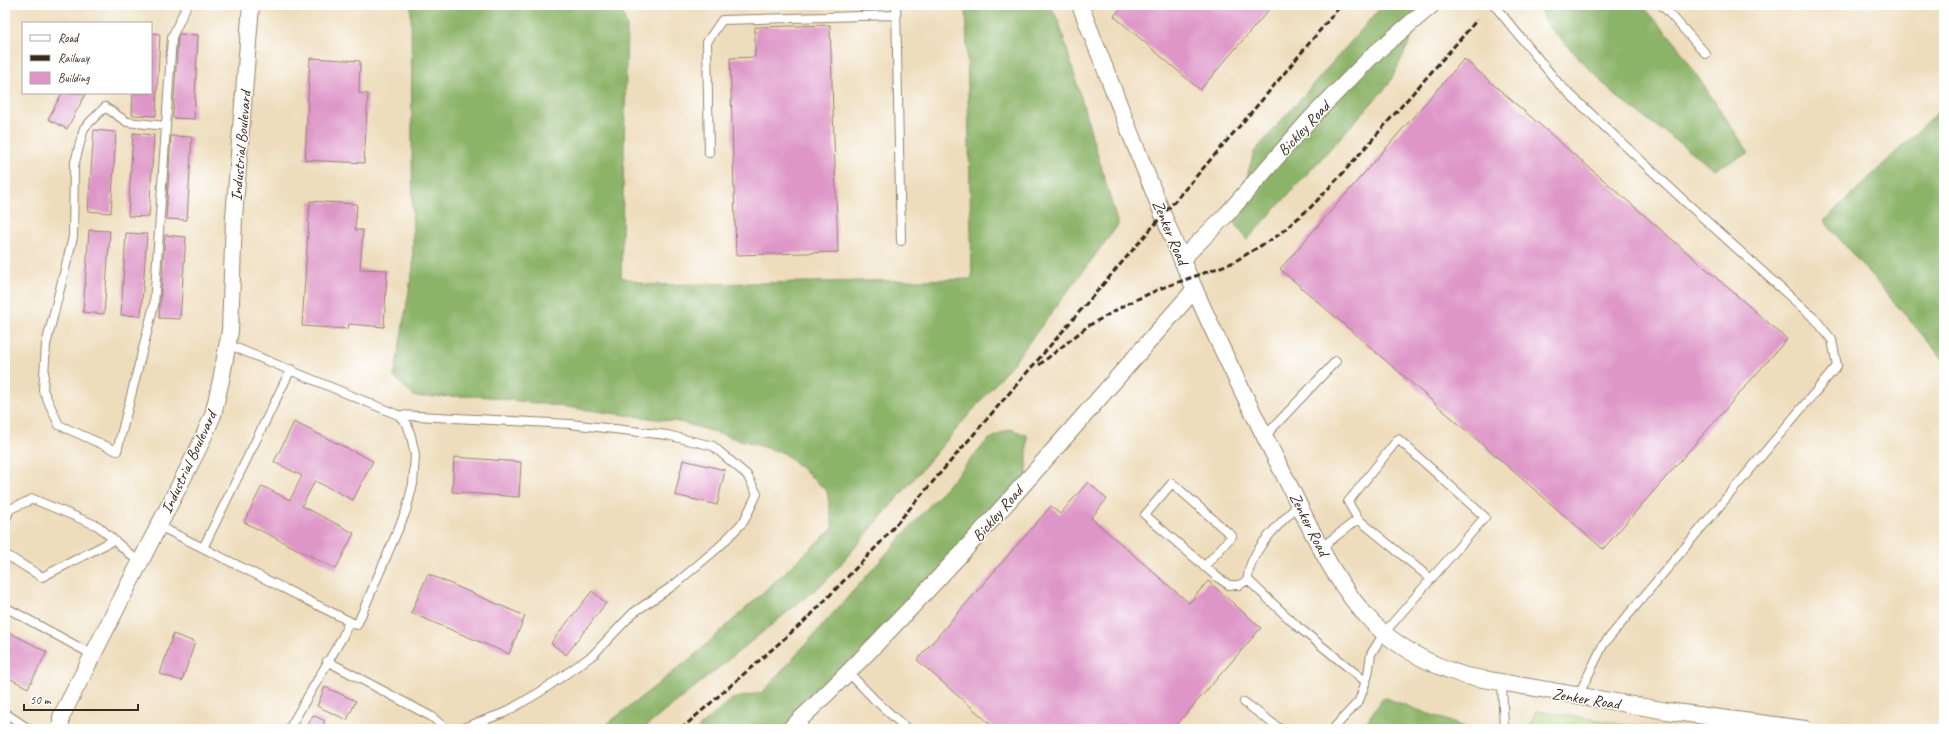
<svg xmlns="http://www.w3.org/2000/svg" width="1949" height="734" font-family="Caveat,sans-serif">
<rect width="100%" height="100%" fill="#fff"/>
<filter id="ink" filterUnits="userSpaceOnUse"><feTurbulence type="fractalNoise" baseFrequency=".025" numOctaves="2"/><feDisplacementMap in="SourceGraphic" scale="8" xChannelSelector="R" yChannelSelector="G"/><feConvolveMatrix kernelMatrix="1 2 1 2 8 2 1 2 1" color-interpolation-filters="sRGB"/></filter>
<filter id="wash" filterUnits="userSpaceOnUse"><feTurbulence type="fractalNoise" baseFrequency=".012" numOctaves="4" result="noise"/><feDisplacementMap in="SourceGraphic" scale="16" xChannelSelector="R" yChannelSelector="G"/><feGaussianBlur stdDeviation="0.9" result="paint"/><feColorMatrix in="noise" values="0 0 0 0 0 0 0 0 0 0 0 0 0 0 0 0 0 1.4 0 .05"/><feComposite in="paint" operator="in"/></filter>
<g filter="url(#wash)">
<rect width="100%" height="100%" fill="#eeddbc"/>
<!-- green -->
<path fill="#b1d279" stroke="#767e4c" d="M1536,711L1657,729H1529Z"/>
<!-- forest -->
<path fill="#8cb469" stroke="#646f44" d="M411,5H620L627,27L621,277L648,285L972,279L966,5H1050L1059,22L1118,225L1014,362L827,580L643,729H601L696,654L833,528L827,491L784,453L680,422L481,396L415,397L394,377L413,268Z
M1383,5H1428L1389,84L1247,240L1234,222L1254,152Z
M1537,5H1642L1674,41L1749,153L1714,169L1616,96L1550,28Z
M1944,106V306L1941,309L1944,316V360L1824,221Z
M1010,429L1027,435V479L791,729H697L732,699L763,692L988,440Z
M1383,697L1470,729H1362Z"/>
<g id="blocks">
<!-- building -->
<path fill="#de96c8" d="M1124,5H1273L1200,90L1114,16Z
M830,25L838,252L736,255L730,58L755,57V27Z
M151,33L160,34L156,116L132,115L133,93H151Z
M178,34L198,35L194,119L173,118Z
M310,58L360,61L359,93L368,94L364,163L305,160Z
M1464,59L1787,339L1603,549L1280,269Z
M62,93H86L67,129L48,119Z
M94,130L116,132L111,213L88,211Z
M133,133L154,135L149,217L128,216Z
M171,136L192,137L187,220L166,219Z
M310,201L357,204L355,230H363L360,269L387,270L384,327L349,324L348,329L302,326Z
M89,230L110,231L104,314L83,312Z
M126,233L147,234L141,316L121,315Z
M165,235L186,237L180,319L159,318Z
M294,422L373,461L353,500L315,481L302,506L354,533L336,569L244,522L262,486L290,500L302,476L274,462Z
M454,457L521,462L519,497L452,492Z
M683,460L725,470L717,505L675,495Z
M1088,482L1107,499L1091,518L1189,603L1208,581L1261,628L1173,729H996L917,660L1051,506L1060,514Z
M428,574L525,616L509,654L411,613Z
M592,591L606,603L566,655L551,643Z
M5,630L47,652L28,688L5,676Z
M173,634L195,642L182,681L160,674Z
M325,687L356,701L347,720L317,706Z
M313,715L325,721L321,729H306Z"/>
</g>
</g>
<g filter="url(#ink)">
<use href="#blocks" fill-opacity="0" stroke="#94846d" stroke-width="1"/>
<g fill="none" stroke-linecap="round" stroke-linejoin="round">
<!-- service casing -->
<g stroke="#94846d" stroke-width="10">
<path id="service" d="M896,5L901,241
M1494,5L1559,84L1680,197L1816,320L1832,340L1837,366L1603,645L1578,696
M1662,5L1706,54
M166,126L127,122L105,107L84,128L74,166L73,237L46,345L43,390L59,425L117,451L154,305L172,37L187,5
M709,153L707,42L722,20L896,15
M398,415L570,424L667,435L713,446L747,475L757,494L744,521L719,547L674,585L633,613L593,655L540,692L504,713L460,729
M1265,436L1336,361
M1299,504C1281,523 1247,552 1248,580L1297,626L1365,681
M5,521L10,509L33,499L98,526L140,563
M159,526L357,625L406,511L413,484L415,455L411,436L407,424L398,415L227,344
M1322,547L1358,519
M203,548L291,369
M5,554L42,577L114,540
M1204,567L1232,536L1172,483L1145,515L1217,577L1229,585H1239L1248,580
M5,607L93,655
M327,661L432,717L446,729
M849,673L875,700L907,729
M1502,683L1504,729
M1244,702L1280,729
M5,713L29,729
M289,729L343,636L349,621
M1333,729L1359,701L1368,675L1371,654L1384,633L1485,517L1398,439L1348,502L1358,519L1431,579"/>
</g>
<!-- minor casing -->
<g stroke="#94846d" stroke-width="18">
<path id="minor" d="M1080,5C1118,100 1153,196 1195,290C1222,352 1253,413 1283,473C1309,523 1332,582 1373,623C1399,649 1431,665 1466,676L1667,711L1805,729
M1182,259L1227,214L1311,118L1374,54L1432,5
M61,729V717L199,447L213,415L221,380L230,331L234,217L251,5
M790,729C935,592 1063,438 1195,289"/>
</g>
<!-- service -->
<use href="#service" stroke="#fff" stroke-width="8"/>
<!-- minor -->
<use href="#minor" stroke="#fff" stroke-width="16"/>
<!-- rail -->
<path stroke="#3b2a1e" stroke-width="3" stroke-dasharray="6 3" stroke-linecap="butt" d="M1039,365L1088,326L1127,304L1159,289L1232,263L1277,236L1311,207L1342,174L1477,20
M681,729L809,617L880,543L1262,100L1341,5"/>
</g>
</g>
<g text-anchor="middle" stroke-width="3" stroke-linejoin="round" paint-order="stroke">
<!-- street labels -->
<g font-size="16" fill="#3b2a1e" stroke="#fff">
<text transform="translate(1303 128) rotate(-47)" y="6">Bickley Road</text>
<text transform="translate(240 146) rotate(-85)" y="6">Industrial Boulevard</text>
<text transform="translate(1171 232) rotate(67)" y="6">Zenker Road</text>
<text transform="translate(188 462) rotate(-65)" y="6">Industrial Boulevard</text>
<text transform="translate(997 513) rotate(-49)" y="6">Bickley Road</text>
<text transform="translate(1310 524) rotate(63)" y="6">Zenker Road</text>
<text transform="translate(1586 698) rotate(9)" y="6">Zenker Road</text>
</g>
</g>
<!-- margin -->
<rect width="1949" height="734" fill="none" stroke="#fff" stroke-width="20"/>
<!-- legend -->
<rect x="22" y="22" width="130" height="72" fill="#ffffff" stroke="#b1aaa5"/>
<rect x="30" y="35" width="20" height="6" fill="#ffffff" stroke="#b1aaa5"/>
<text x="58" y="42" font-size="12" fill="#3b2a1e">Road</text>
<rect x="30" y="55" width="20" height="6" fill="#3b2a1e" stroke="#b1aaa5"/>
<text x="58" y="62" font-size="12" fill="#3b2a1e">Railway</text>
<rect x="30" y="72" width="20" height="12" fill="#de96c8" stroke="#b1aaa5"/>
<text x="58" y="82" font-size="12" fill="#3b2a1e">Building</text>
<!-- scale -->
<path d="M24 704v6h114v-6" fill="none" stroke="#3b2a1e" stroke-width="2"/>
<text x="30" y="704" font-size="12" fill="#3b2a1e" stroke="#ffffff" stroke-width="3" paint-order="stroke">50 m</text>
</svg>
